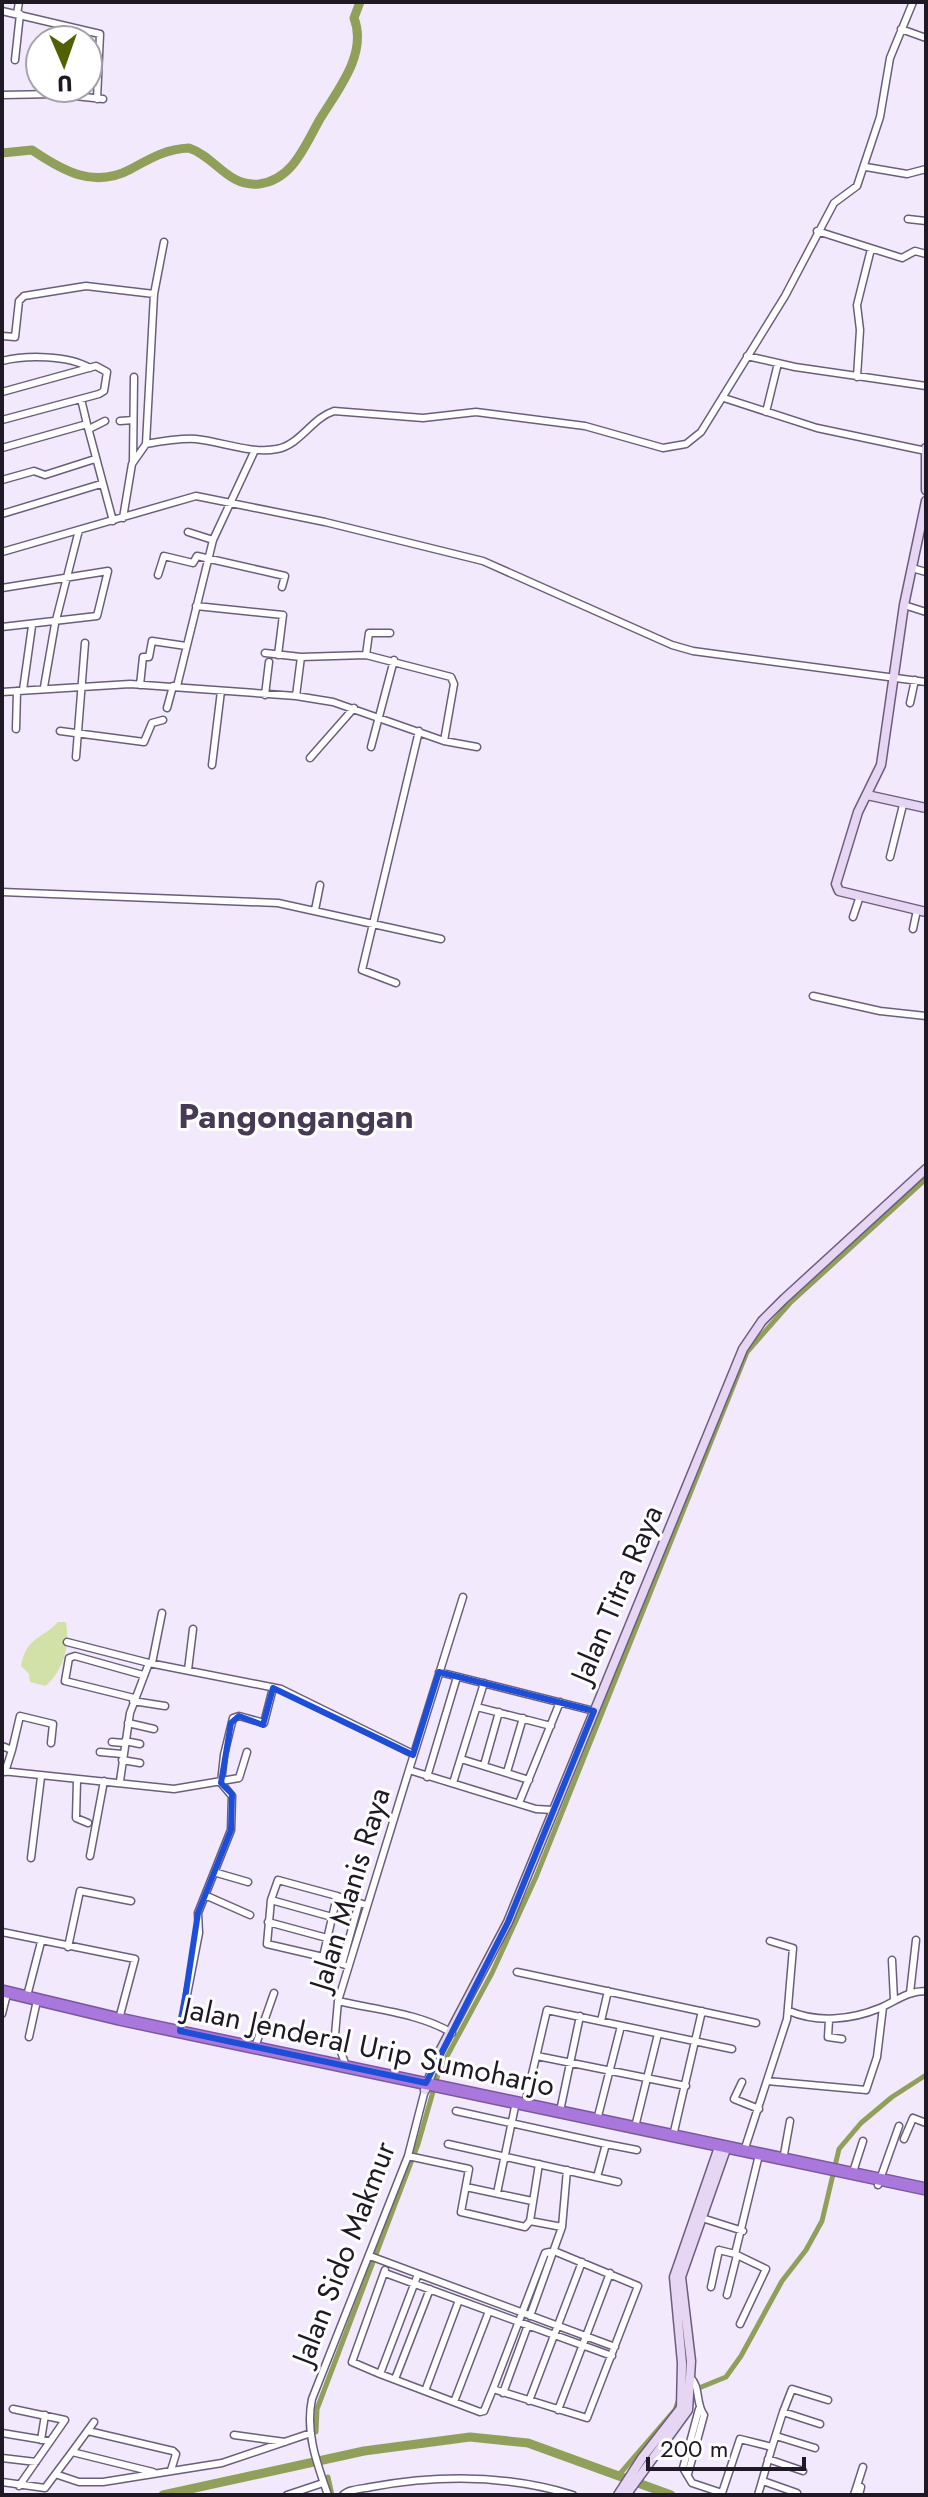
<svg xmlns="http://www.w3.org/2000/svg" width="928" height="2497" font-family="Jost,sans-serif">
<rect width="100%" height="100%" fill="#f2e9fd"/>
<!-- green -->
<path fill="#d2e1a7" d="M58,1622H66C70,1648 64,1668 46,1686L30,1682L29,1674L21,1666C26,1637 42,1639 58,1622Z"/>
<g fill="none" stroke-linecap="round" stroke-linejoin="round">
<!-- canal -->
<path stroke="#90a05a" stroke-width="5" d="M694,2390L726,2377L741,2356L782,2281L806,2250L822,2221L839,2149L861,2123L892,2097L926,2075
M316,2432L317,2409L418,2144L439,2071L492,1973L536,1877L747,1352L790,1303L926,1179
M618,2476L675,2410L679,2399
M328,2477L332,2495"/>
<!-- river -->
<path stroke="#90a05a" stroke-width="9" d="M2,153L32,150C63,171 94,189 131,169C151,158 166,149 189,148C216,157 227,187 259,184C293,180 305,145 320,119C337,91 368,54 354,18L360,2
M163,2495L364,2451L470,2437L528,2443L671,2495"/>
<!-- street casing -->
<g stroke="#6b5e7b" stroke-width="9">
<path id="street" d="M2,11L100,34L97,99
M17,14L19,2
M901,29L926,38
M15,60L20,14
M2,95L56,94L103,99
M866,167L907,174L926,169
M908,219L926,221
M817,231L902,258L915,251L926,254
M154,294L164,242
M2,336L15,337L19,301L24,296L86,286L154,294L146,444
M747,356L795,367L926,386
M2,361C26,355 68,355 90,368
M857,377L860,330L857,305L871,249
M2,392L96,366L107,372L104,391L99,394L2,420
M724,398L817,428L926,451
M766,412L778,363
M120,421L133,420
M87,424L113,521
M89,429L105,421
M2,448L87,424L81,399
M133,461L134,377
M2,480L34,471L45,475L95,459
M2,514L101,484
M123,518L132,464L146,444C163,441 180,438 196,439C223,442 251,454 277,449C300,445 312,418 334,411L423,418L476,412L585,426L663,448L686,444L701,432L785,296L834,203L857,186L880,117L890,58L913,2
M188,532L213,540
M2,552L196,496L325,522L483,561L672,645L693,651L926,682
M912,568L926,572
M158,575L164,556L193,563L197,556L285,576L282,587
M2,588L108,571L97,616L2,627
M904,605L926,612
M196,606L283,615L278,655
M265,653L301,657L366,655L451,677L454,684L444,741
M366,655L369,633H390
M140,685L143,657H149L152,641L186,646
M177,686L213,540L255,450
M44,687L55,624L79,530
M23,690L32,626
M2,692L130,684L296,696L333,702L444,741L477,747
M265,695L269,662
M296,696L301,657
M910,703L915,680
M167,708L173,686
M16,729L17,691
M60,731L144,742L152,723L163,720
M371,747L394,660
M76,757L85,643
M310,758L354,708
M212,765L221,691
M890,857L903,805
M2,892L278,903L441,939
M315,910L320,885
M853,917L860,896
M913,929L917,910
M396,983L362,970L419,731
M813,996L880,1011L926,1016
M463,1597L409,1770L536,1809L553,1810
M67,1642L149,1663
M152,1663L162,1613
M188,1670L193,1629
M439,1672L594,1711
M134,1698L65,1681L69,1658L75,1656L143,1675
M133,1701L165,1706
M477,1707L551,1726
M128,1723L154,1729
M125,1741L140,1744
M112,1742L124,1743
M2,1746L12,1750L5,1772
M12,1750L20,1716L53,1724L51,1743
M100,1752L122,1754
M461,1759L529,1780
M122,1760L140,1763
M484,1765L499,1712
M2,1771L174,1789L239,1778L247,1752
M507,1772L523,1718
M427,1777L457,1677
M77,1780L76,1818L88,1823
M120,1781L130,1713L149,1663L281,1689L413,1754
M221,1783L224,1755L233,1718L239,1716L264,1723L273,1688
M453,1783L484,1683
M519,1803L560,1702
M90,1856L104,1781
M31,1858L41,1777
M217,1873L248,1882
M207,1896L250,1915
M271,1900L332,1917
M268,1922L327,1938
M2,1932L135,1959L119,2019
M68,1947L80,1891L131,1901
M323,1957L267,1944L271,1900L278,1880L337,1896
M892,1960L894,2000
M342,1964L359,1903
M348,1966L323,1957L337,1896L366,1905
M517,1972L756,2023
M910,1993L916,1940
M27,1996L41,1942
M338,2001C376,2010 419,2013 452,2033
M789,2011C817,2023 851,2020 880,2008C896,2001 907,1991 926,1991
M2,2014L6,1998
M829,2020L828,2037L842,2039
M601,2021L608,1991
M180,2031L199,1933L198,1913L231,1830L232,1796L221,1783
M29,2037L36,2005
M255,2047L274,1993
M537,2056L686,2086
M346,2066L335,2035L338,2001L409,1770
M767,2081L866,2090L877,2057L883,2007
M742,2082L734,2099L759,2109
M525,2104L547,2010L732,2049
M456,2111L606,2144L597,2177
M560,2111L580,2016
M597,2120L621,2026
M635,2127L658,2034
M673,2136L702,2011
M904,2139L913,2118L926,2123
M448,2144L618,2182
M606,2144L637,2150
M744,2151L787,2019L793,1948L770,1941
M408,2156L469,2169L461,2212L525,2227L530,2221L539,2164
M783,2160L790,2121
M852,2175L863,2141
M878,2185L899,2126
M466,2187L532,2201
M497,2193L516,2102
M702,2218L743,2231
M530,2221L562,2227
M370,2256L615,2347
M385,2273L612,2356
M418,2274L380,2374L480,2412L484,2411L493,2389L545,2253L554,2251L638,2286L587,2418L493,2389
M711,2287L719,2250L735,2254
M727,2295L737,2255
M530,2316L562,2227L567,2170
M740,2324L766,2269L735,2254L758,2159
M380,2374L352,2362L385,2270
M395,2379L430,2289
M425,2391L459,2300
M503,2393L528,2325
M529,2401L582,2262
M454,2402L489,2311
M13,2409L65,2420L19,2486
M699,2409L683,2468L692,2483L722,2493L740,2439L772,2447L783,2412L820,2424
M558,2410L610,2273
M783,2412L792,2389L828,2400
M88,2431L173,2451L176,2454L171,2470
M2,2433L50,2441
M234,2435L285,2442
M776,2436L815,2448
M41,2440L45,2415
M72,2452L94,2422
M2,2458L36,2462
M768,2459L803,2471
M688,2474L704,2415C695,2403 701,2387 690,2377
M58,2475L79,2482H103L222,2463L311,2433
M763,2481L797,2493
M2,2482L45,2488L72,2452L153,2472
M287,2495L323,2483
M328,2495C317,2464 305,2432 312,2399L408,2156L425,2090
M343,2495C349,2489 362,2489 371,2487C437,2475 508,2475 573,2495
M758,2495L772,2447
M854,2495L863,2467
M859,2495L861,2487"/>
</g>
<!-- secondary casing -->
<g stroke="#6b5e7b" stroke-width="11">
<path id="secondary" d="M926,448V490
M926,501L904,605L881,765L858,812L836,884L839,891L926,912
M867,795L926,808
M425,2090L439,2053L508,1922L743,1349L762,1321L784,1299L926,1169
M618,2495L642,2458L681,2408L682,2363L674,2277L719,2147
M626,2495L688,2410L691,2361L681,2277L726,2149"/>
</g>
<!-- highway casing -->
<g stroke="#79579c" stroke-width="14">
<path id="highway" d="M2,1991L119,2019L926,2189"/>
</g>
<!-- street -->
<use href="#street" stroke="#fff" stroke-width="6"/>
<!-- secondary -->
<use href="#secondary" stroke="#e6d6f4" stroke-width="8"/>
<!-- highway -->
<use href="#highway" stroke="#aa78dc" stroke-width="11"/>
</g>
<!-- marked area -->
<path fill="none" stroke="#1d4ed8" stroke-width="6" stroke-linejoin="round" d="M439,1672L594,1711L508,1922L426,2083L180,2031L198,1913L231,1830L232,1794L221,1783L231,1723L239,1716L263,1725L273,1688L413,1755Z"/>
<g text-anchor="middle" stroke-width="6" stroke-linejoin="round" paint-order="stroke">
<!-- street labels -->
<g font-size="30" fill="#1f1925" stroke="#fff">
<text transform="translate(617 1594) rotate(-67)" y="10">Jalan Titra Raya</text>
<text transform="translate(350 1889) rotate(-73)" y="10">Jalan Manis Raya</text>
<text transform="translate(369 2047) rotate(12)" y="10">Jalan Jenderal Urip Sumoharjo</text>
<text transform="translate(344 2253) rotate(-69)" y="10">Jalan Sido Makmur</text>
</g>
<!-- quarter labels -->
<g font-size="34" font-weight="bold" fill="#473a55" stroke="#fff">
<text x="296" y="1128">Pangongangan</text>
</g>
</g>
<!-- border -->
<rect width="928" height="2497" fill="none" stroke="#1f1925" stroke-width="8"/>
<!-- north arrow -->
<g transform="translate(64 64) rotate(178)"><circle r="38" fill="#ffffff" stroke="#a5a3a8" stroke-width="2"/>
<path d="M0-6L14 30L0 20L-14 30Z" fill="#516001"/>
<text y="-12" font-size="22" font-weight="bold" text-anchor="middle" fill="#1f1925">U</text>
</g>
<!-- scale -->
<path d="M648 2457v12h156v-12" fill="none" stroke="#1f1925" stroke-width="4"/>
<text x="660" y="2457" font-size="24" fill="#1f1925" stroke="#ffffff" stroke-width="6" paint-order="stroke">200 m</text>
</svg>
